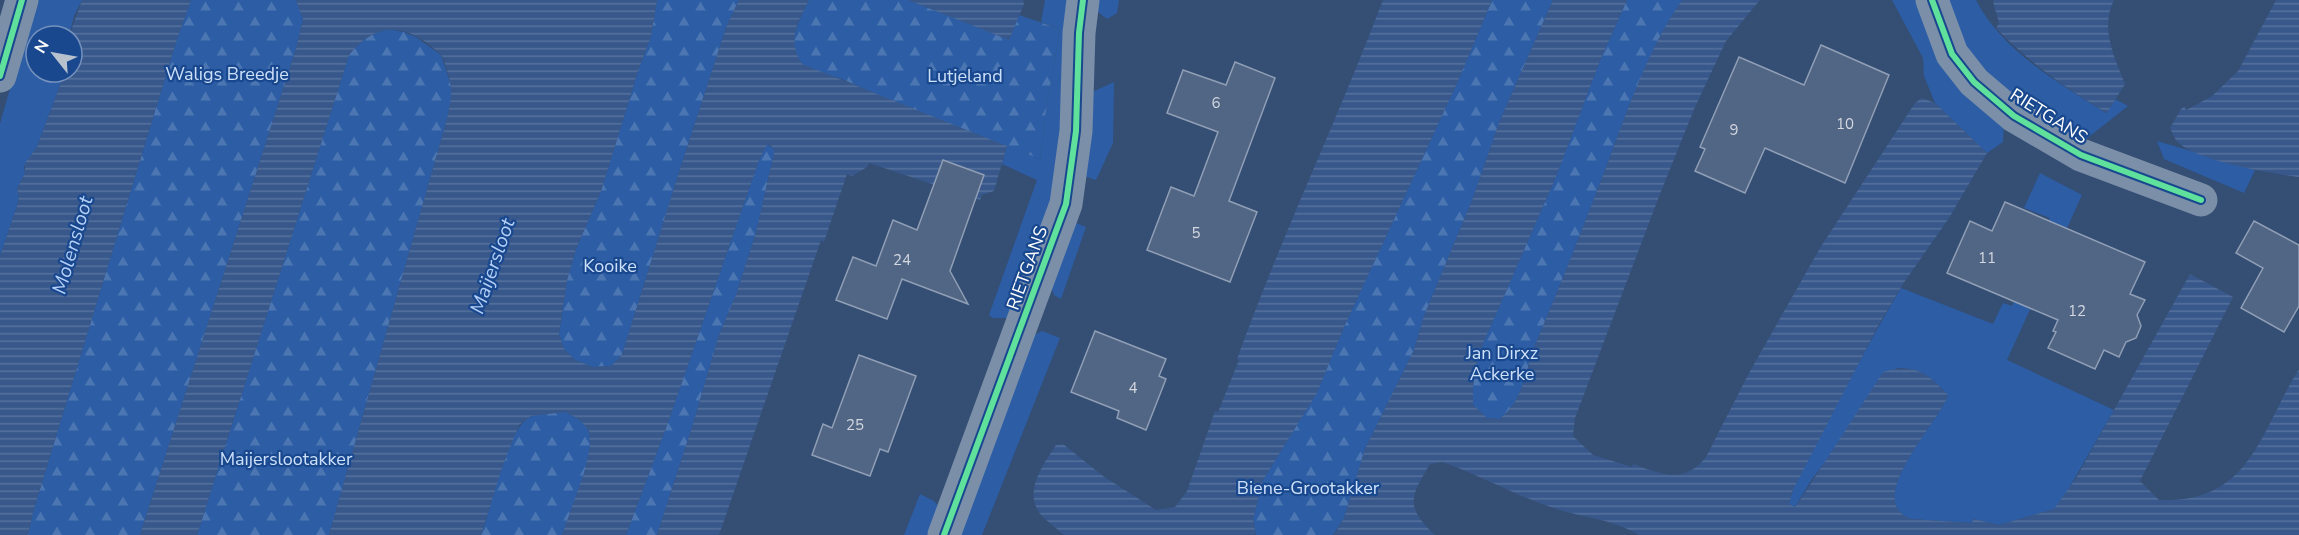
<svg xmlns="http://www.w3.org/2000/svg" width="2299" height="535" font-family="'Nunito Sans',sans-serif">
<defs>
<pattern id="forest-firs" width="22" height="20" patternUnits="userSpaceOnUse" patternTransform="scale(1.5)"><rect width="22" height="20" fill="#2d5ea5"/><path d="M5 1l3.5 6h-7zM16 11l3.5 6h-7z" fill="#4c76b2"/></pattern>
<pattern id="water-rules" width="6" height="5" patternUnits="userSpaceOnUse" patternTransform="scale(1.5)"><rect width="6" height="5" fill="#38588c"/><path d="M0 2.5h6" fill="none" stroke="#56719d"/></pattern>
</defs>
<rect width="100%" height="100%" fill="#344e74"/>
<!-- grass -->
<path fill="#2d5ea5" d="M35,0H82L74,16L69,36H36V72H65L37,147L24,167L25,173L17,189L19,197L17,206L0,256V124Z
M1045,0H1069L1065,121L1051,211L1014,318H993L989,315L1037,180L1002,164L1007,146L1040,159L1046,110L1060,29L1041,22Z
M1094,0H1119L1117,13L1107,19L1093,8Z
M1892,0H1920L2004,123L2003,142L1987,153L1935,103L1924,76L1923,58Z
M1943,0H1976C2002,51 2059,83 2106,113L2115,99L2128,106L2081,143L2041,120L1968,60Z
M1114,82L1113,143L1096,180L1081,175L1088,94Z
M2157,141L2255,170L2244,193L2164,159Z
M2040,173L2082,195L2007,360L2114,410L2061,502L2054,509L1999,525L1974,519L1972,523L1911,519C1861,501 1940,421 1948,395C1931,377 1922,368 1897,368L1812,479L1795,507L1789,504C1795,478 1813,449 1826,425C1850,379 1874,333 1901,288L1993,324L2003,303L2012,306L2050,218L2024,208Z
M1071,221L1086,227L1061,299L1054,295L1050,283Z
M1042,331L1060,338L982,535H954L1030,337Z
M920,494L934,501L939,507L931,535H904Z"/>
<!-- forest -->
<path fill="url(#forest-firs)" d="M191,0H296L303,19L296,49L140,535H28L33,512L176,42Z
M657,0H739L727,25L681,166L622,355L611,366L593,367L575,360L564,349L559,334L567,280L576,249L601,191L638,71L651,36Z
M809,0H908L1009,39L1019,15L1060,29L1046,110L1040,159C975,134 909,109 844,80C832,75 812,74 802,64C784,46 800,18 809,0Z
M1492,0H1553L1499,123L1473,198L1424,316L1414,350L1365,449L1344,518L1333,535H1256L1253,519L1263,480L1317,392L1344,327L1458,81Z
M1627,0H1682C1648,50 1628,109 1607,165C1584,225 1561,284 1536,343C1525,369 1524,402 1499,419L1487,418L1473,405V386L1478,355L1555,179L1601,58Z
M388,29L404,32L416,37L441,55L453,91L447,119L329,535H197L349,55C360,41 371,33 388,29Z
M767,144L774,149V153L756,233L736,295L719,335L693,424L657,535H626L666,428L759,160Z
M565,412C574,416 586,422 589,432C596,454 570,512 562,535H481C492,507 505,434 528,418C537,412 554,413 565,412Z"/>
<!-- water -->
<path fill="url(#water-rules)" d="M82,0H191L176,42L33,512L28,535H0V256L17,206L19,197L17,189L25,173V163L37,147L65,72H72V36H69Z
M296,0H657L651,36L638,71L601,191L576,249L567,280L559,334L564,349L575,360L593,367L611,366L622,355L681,166L727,25L739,0H809C797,23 787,40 802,64L1007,146L994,191L982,195L980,200L869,163L867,167L852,176L847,174L824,242L821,240L719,535H657L693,424L719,335L736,295L756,233L774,153V149L770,145H767L759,160L666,428L626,535H562L584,473L590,447L589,431L579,419L565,412L531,416L519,425L502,468L481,535H329L447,119C451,98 454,89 446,68C445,65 444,58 441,55C438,51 431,47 427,43C398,21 370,27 349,55L197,535H140L296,49L303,19Z
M908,0H1023L1024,4L1009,40Z
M1383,0H1492L1458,81L1344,327L1317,393L1263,480L1253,519L1256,535H1064C1056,527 1042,519 1037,509C1026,488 1044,463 1056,445L1063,444L1103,476L1156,510L1175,507L1187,491L1215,411L1218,412L1239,360L1237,359C1281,237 1337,121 1383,0Z
M1553,0H1627L1601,58L1555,179L1478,355L1473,386V405L1487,418L1499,419C1524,402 1525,369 1536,343C1561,284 1584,225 1607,165C1628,109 1648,49 1682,0H1760L1726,41L1695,107L1660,194L1575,418L1573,436L1593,455L1632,467L1633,464C1661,474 1684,485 1706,457L1749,373L1820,248L1915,103L1922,98L1935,103L1987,153L1949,218L1903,284L1878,326L1792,492L1789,504L1795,507L1800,500L1883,372C1915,363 1926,372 1948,395C1941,420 1861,501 1911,519L1971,523L1974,519L1999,525L2054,509L2076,478L2190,274L2233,297L2140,481L2159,500C2251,504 2260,431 2299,369V535H1639C1613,519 1583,518 1554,508C1516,496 1480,475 1442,462L1430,464C1410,497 1405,507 1435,535H1334L1344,518L1365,449L1414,350L1424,316L1473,198L1499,123Z
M1994,0H2114C2100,28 2114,57 2125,84L2107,113C2066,88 2029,63 1996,28L1999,23L1993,2Z
M2272,0H2299V177C2269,173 2202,162 2180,144C2175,141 2173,134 2170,128L2181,109L2190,102L2208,94L2234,70Z"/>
<!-- pier -->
<path fill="#344e74" d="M2270,0H2276L2238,71L2212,96L2186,110L2183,103L2208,91L2232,68Z"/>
<!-- building -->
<path fill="#516584" stroke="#909fb5" stroke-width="1.5" d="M1821,45L1889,75L1845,183L1765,148L1745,193L1695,171L1705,149L1700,147L1739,57L1804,85Z
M1235,62L1275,78L1229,201L1257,212L1230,282L1147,250L1171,187L1194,196L1218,132L1167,113L1183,70L1226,85Z
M943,160L984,175L950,271L968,304L902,279L887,319L836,300L853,257L876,266L893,220L917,230Z
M2005,202L2145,262L2130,294L2145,300L2137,315L2141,326L2136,338L2126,342L2119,357L2104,350L2095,369L2048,348L2056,332L2053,331L2058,320L1947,273L1970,221L1992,231Z
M2254,221L2299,245V306L2284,332L2241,308L2263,268L2236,253Z
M1095,331L1166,359L1159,376L1166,379L1146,430L1117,418L1119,411L1071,392Z
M859,355L916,376L888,452L880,449L870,476L812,455L823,424L832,428Z"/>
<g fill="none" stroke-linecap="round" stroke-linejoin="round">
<!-- minor -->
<path stroke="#7b8fa8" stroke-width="33" d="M1932,0L1952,54L1974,82L2014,116L2081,155L2201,200
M0,76L22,0
M944,535L1066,204L1076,131L1079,33L1083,0"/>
<!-- cycleway casing -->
<g stroke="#19488f" stroke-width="10">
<path id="cycleway" d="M1932,0L1952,54L1974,82L2014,116L2081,155L2201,200
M0,76L22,0
M944,535L1066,204L1076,131L1079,33L1083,0"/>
</g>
<!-- cycleway -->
<use href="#cycleway" stroke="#60e19b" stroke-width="6"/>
</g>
<g text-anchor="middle" stroke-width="4.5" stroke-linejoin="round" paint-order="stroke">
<!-- number labels -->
<g font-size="15" fill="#d4d8e0">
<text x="1216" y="108">6</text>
<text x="1845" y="129">10</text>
<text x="1734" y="135">9</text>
<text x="1196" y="238">5</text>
<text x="1987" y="263">11</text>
<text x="902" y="265">24</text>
<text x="2077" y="316">12</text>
<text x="1133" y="393">4</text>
<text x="855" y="430">25</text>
</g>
<!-- park labels -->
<g font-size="18" fill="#cde0fa" stroke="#19488f">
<text x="227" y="80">Waligs Breedje</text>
<text x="965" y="82">Lutjeland</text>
<text x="610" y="272">Kooike</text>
<text x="1502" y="359">Jan Dirxz<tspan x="1502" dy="21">Ackerke</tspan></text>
<text x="286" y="465">Maijerslootakker</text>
<text x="1308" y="494">Biene-Grootakker</text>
</g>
<!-- street labels -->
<g font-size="18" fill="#fff" stroke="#19488f">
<text transform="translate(2049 116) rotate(32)" y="6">RIETGANS</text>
<text transform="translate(1027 268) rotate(-70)" y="6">RIETGANS</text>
</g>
<!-- water labels -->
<g font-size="20" font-style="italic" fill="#b3cff6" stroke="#19488f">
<text transform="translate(72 245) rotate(-74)" y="7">Molensloot</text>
<text transform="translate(492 266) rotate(-71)" y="7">Maijersloot</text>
</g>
</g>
<!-- north arrow -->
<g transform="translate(54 54) rotate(301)"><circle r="28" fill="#19488f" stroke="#7591bc" stroke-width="1.5"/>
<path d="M0-4.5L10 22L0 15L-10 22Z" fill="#b8c1ce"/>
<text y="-9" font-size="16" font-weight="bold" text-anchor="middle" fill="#ffffff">N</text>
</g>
</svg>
